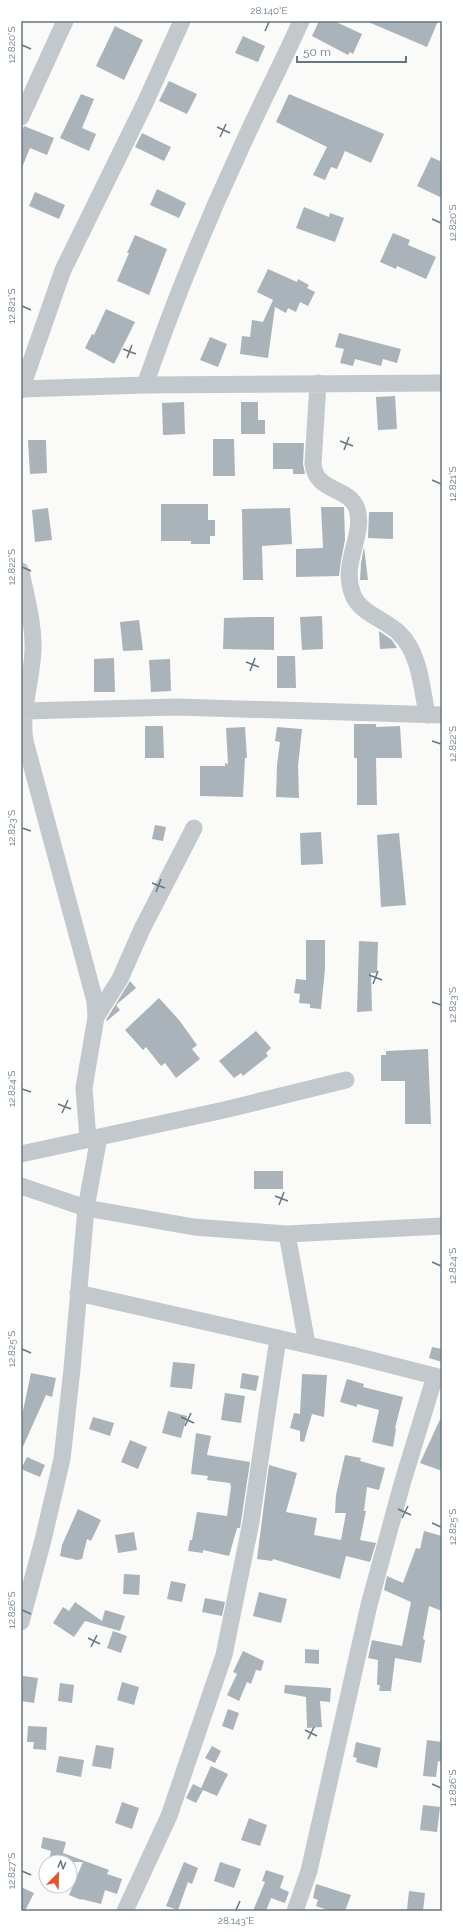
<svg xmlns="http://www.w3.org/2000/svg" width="463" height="1932" font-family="Raleway,sans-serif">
<rect width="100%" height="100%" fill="#fafaf8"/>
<!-- building -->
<path fill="#aab3b9" d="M319,21H334L362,34L353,54L350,52L348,55L312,36Z
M366,21H438L427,47Z
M115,26L143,40L124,80L96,66Z
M243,36L265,46L258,62L235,53Z
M169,81L197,94L187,114L159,101Z
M81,94L94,99L82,128L96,134L89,151L60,138Z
M289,94L384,134L371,163L345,151L337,169L331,167L325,180L313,175L327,147L276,122Z
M24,126L54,138L47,155L30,148L21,170V133Z
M142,133L171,147L164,161L135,147Z
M431,157L442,162V198L417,186Z
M157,189L186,203L179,218L150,205Z
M35,192L65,205L59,219L29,206Z
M304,207L329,217L330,213L344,218L335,242L296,228Z
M393,233L410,240L408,245L436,257L426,279L397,266L396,269L380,262Z
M135,235L167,249L149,295L117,281L129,253H127Z
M268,269L297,282L298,279L309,285L307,288L315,292L308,306L300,302L296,312L288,308L286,313L275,307L268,358L240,354L242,336L250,337L252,320L263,322L273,300L257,292Z
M106,309L135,322L114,364L85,348L92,334L94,335Z
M339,333L401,349L397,363L383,359L381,366L355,359L353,366L340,363L344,349L335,347Z
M210,337L227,344L218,367L200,360Z
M395,396L397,429L378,430L376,397Z
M184,402L185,434L163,435L162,403Z
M241,402H258V420H265V434H241Z
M213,439H234L235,476H213Z
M28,440H46L47,473L30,474Z
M273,443H304L303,464L305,474H293V469H273Z
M161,504H208V520H215V536H210V544H191V541H161Z
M321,507H344L345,540L341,560L339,576L296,577V549L323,548Z
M48,508L52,540L35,542L32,510Z
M290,508L292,544L262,546L263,580H243L242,509Z
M369,512H393V539L368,538Z
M364,547L368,580H360L361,563Z
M322,616L323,649L302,650L300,617Z
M253,617H274V650L223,649L224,618Z
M139,620L143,650L123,651L120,622Z
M379,631L392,640L397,648L380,649Z
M277,656H295L296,688H277Z
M114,658L115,692H94V659Z
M170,659L171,691L151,692L149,660Z
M354,724H376V727L400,726L402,758H376L377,805H357V758H354Z
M145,726H163L164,758H145Z
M245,727L247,758H245L243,797L200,796V766H225V763L228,764L226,728Z
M277,727L302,729L298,766L299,798L276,797L277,765L280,742L275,741Z
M155,825L166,827L163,841L152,839Z
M321,832L323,864L301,865L300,833Z
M399,833L406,905L381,907L377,835Z
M306,940H325V969L321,1009L310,1008V1004L299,1003L300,994L294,993L296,979L306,980Z
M359,941L378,942L377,973H371L372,1011L357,1012Z
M130,981L136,988L116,1005L120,1010L107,1021L106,1020Z
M159,998L179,1020L197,1045L192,1049L200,1059L176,1078L165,1063L161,1066L146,1047L143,1050L125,1030Z
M256,1031L271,1048L266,1053L268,1056L243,1076L241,1073L234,1078L219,1061Z
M428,1049L431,1124H405V1081H381V1055H386V1051Z
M254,1171H283V1189H254Z
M432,1347L442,1349V1362L429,1358Z
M173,1362L195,1364L192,1389L170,1387Z
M31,1373L56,1378L52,1397L46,1395L21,1451V1420Z
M242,1373L259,1376L256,1391L240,1388Z
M302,1374L327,1375L324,1417L312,1414L304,1442L300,1441V1431L290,1428L294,1413L300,1414Z
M347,1379L364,1384L363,1387L403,1397L395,1428L396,1429L393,1447L372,1442L379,1410L357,1404V1407L340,1402Z
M225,1393L245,1396L241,1423L221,1420Z
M168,1411L187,1416L181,1438L162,1433Z
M442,1415V1471L420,1463Z
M93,1417L114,1423L110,1436L89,1429Z
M196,1433L211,1436L207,1455L250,1462L240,1528H237L229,1556L203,1550V1553L188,1551L190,1540H192L197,1512L227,1516L231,1487L230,1483L207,1480L208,1476L191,1474Z
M130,1440L147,1447L138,1469L121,1462Z
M345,1455L361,1458L360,1461L385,1468L379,1490L367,1487L364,1511H366L360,1540L376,1543L370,1562L346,1556L340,1579L273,1559L272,1561L257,1559L269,1465L297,1473L286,1512L317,1518L314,1535L341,1540L346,1513H335L336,1495Z
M27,1457L45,1465L40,1477L21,1469Z
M78,1509L101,1520L91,1541L87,1539L82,1559L77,1560L60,1556L62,1545Z
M424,1531L442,1536V1611L429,1606L423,1639L425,1640L421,1663L395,1658L391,1691H379L380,1685H377L378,1660L368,1658L372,1640L402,1646L411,1602L384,1590L387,1576L403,1583L416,1548L420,1549Z
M134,1532L137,1550L118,1553L115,1535Z
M124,1574L140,1575L139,1595L123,1594Z
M171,1581L186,1584L182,1602L167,1599Z
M259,1592L287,1599L281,1623L253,1616Z
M205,1598L225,1602L222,1616L202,1612Z
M75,1602L102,1621L105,1610L125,1616L120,1631L85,1621L74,1637L53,1623L63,1607L69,1611Z
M113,1631L127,1636L121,1653L107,1648Z
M305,1649L319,1650V1664L305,1663Z
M243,1651L264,1661L261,1671L256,1670L251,1684L247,1682L239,1701L227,1695L237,1674L233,1672Z
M23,1676L38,1678L34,1703L21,1701Z
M122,1682L139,1687L134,1705L117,1700Z
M60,1683L74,1685L72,1703L58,1701Z
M285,1685L331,1688L330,1702L320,1701L322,1727L307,1728L306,1697L284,1693Z
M228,1709L239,1713L233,1730L222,1726Z
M28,1726L47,1727L46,1750L33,1749L34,1742H27Z
M427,1740L442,1742V1762L438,1761L436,1777L423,1776Z
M356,1742L381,1748L377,1768L356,1762L357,1758L353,1757Z
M96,1745L114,1748L111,1769L92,1766Z
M212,1746L221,1751L215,1763L205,1758Z
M59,1756L84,1760L81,1777L56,1772Z
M211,1766L228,1774L217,1796L203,1790L196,1803L186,1798L193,1784L201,1788Z
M122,1802L139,1808L132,1829L115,1823Z
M423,1805L440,1807L437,1832L420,1830Z
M249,1818L267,1825L260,1846L241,1840Z
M43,1837L66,1842L63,1853L109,1870L107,1874L122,1879L117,1894L105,1890L101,1904L81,1899V1900L69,1895L83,1862H49L51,1851L41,1848Z
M184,1862L198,1868L192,1884L188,1882L178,1910L166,1906Z
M220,1862L241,1869L234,1888L214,1881Z
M266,1870L284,1876L280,1888L289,1892L285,1903L271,1898L266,1911H253L265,1882L262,1881Z
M316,1884L351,1895L345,1911H331L316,1906L318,1900L313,1898Z
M21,1887L34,1893L25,1911H21Z
M409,1891L425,1893L423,1911L407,1910Z"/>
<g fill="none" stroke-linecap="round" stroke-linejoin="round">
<!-- street -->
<path stroke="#c3c8cc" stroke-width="17" d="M21,117L65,21
M318,383L313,464C316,493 349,486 357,509C365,537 340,563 353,595C360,613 386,620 399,633C420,653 422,689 427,715
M145,385C173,304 205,225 241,148C260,105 282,64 301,21
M21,389L145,385L442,383
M21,390L63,270L145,103L182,21
M21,571C26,597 34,624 33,650C32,681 20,710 25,741L95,1001L96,1017L84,1088L88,1139
M24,711L177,707L442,715
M96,1017L120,979L142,929L194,828
M21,1154L224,1110L346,1080
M21,1186L86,1208L194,1227L287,1234L442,1226
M287,1234L307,1344
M78,1293L352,1355L442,1378
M21,1622L43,1540L62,1459L72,1369L86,1208L99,1137
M125,1911L169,1816L224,1655L251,1522L278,1338
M295,1911L309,1871L369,1605L402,1484L435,1376"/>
</g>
<!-- ticks -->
<path fill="none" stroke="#657683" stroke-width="1.5" d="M265,31L269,22M22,45L31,49M217,127L230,133M220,137L226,124M432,219L441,223M22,306L31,310M123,349L136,354M127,358L132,345M340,441L353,446M344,450L349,437M432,480L441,484M22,567L31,571M246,662L259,667M250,671L255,658M432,741L441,744M22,828L31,831M152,883L165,888M156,892L161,879M369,975L382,980M373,984L378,971M432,1002L441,1005M22,1089L31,1092M58,1104L71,1109M62,1113L68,1100M275,1196L288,1201M279,1205L284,1192M432,1262L441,1266M22,1349L31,1353M181,1417L194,1423M185,1426L191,1413M398,1509L411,1515M402,1518L408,1506M432,1523L441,1527M22,1610L31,1614M88,1638L100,1644M91,1647L97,1635M305,1730L317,1736M308,1739L314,1727M432,1784L441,1788M22,1871L31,1875M236,1910L240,1901"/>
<!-- border -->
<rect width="463" height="1932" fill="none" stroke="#ffffff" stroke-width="44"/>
<!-- north arrow -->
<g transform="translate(58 1874) rotate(23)"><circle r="19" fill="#ffffff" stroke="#c1c8cd"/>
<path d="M0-3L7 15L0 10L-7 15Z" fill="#e4572e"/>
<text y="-6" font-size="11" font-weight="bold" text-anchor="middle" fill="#657683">N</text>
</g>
<!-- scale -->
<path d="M297 56v6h109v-6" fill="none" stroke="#657683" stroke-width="2"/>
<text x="303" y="56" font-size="12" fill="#657683" stroke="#ffffff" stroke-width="3" paint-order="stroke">50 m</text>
<rect x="22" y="22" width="419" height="1888" fill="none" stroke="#657683" stroke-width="1.5"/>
<g font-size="10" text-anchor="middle" fill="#657683">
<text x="269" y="14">28.140°E</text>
<text transform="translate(11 45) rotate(-90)" y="4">12.820°S</text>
<text transform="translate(452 223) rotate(-90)" y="4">12.820°S</text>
<text transform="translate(11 306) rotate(-90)" y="4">12.821°S</text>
<text transform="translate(452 484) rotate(-90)" y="4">12.821°S</text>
<text transform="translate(11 567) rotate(-90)" y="4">12.822°S</text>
<text transform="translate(452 744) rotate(-90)" y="4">12.822°S</text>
<text transform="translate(11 828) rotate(-90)" y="4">12.823°S</text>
<text transform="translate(452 1005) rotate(-90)" y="4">12.823°S</text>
<text transform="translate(11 1089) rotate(-90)" y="4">12.824°S</text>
<text transform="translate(452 1266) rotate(-90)" y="4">12.824°S</text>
<text transform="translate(11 1349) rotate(-90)" y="4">12.825°S</text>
<text transform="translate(452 1527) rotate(-90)" y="4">12.825°S</text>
<text transform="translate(11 1610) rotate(-90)" y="4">12.826°S</text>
<text transform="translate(452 1788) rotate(-90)" y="4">12.826°S</text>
<text transform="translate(11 1871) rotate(-90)" y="4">12.827°S</text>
<text x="236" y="1924">28.143°E</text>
</g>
</svg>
